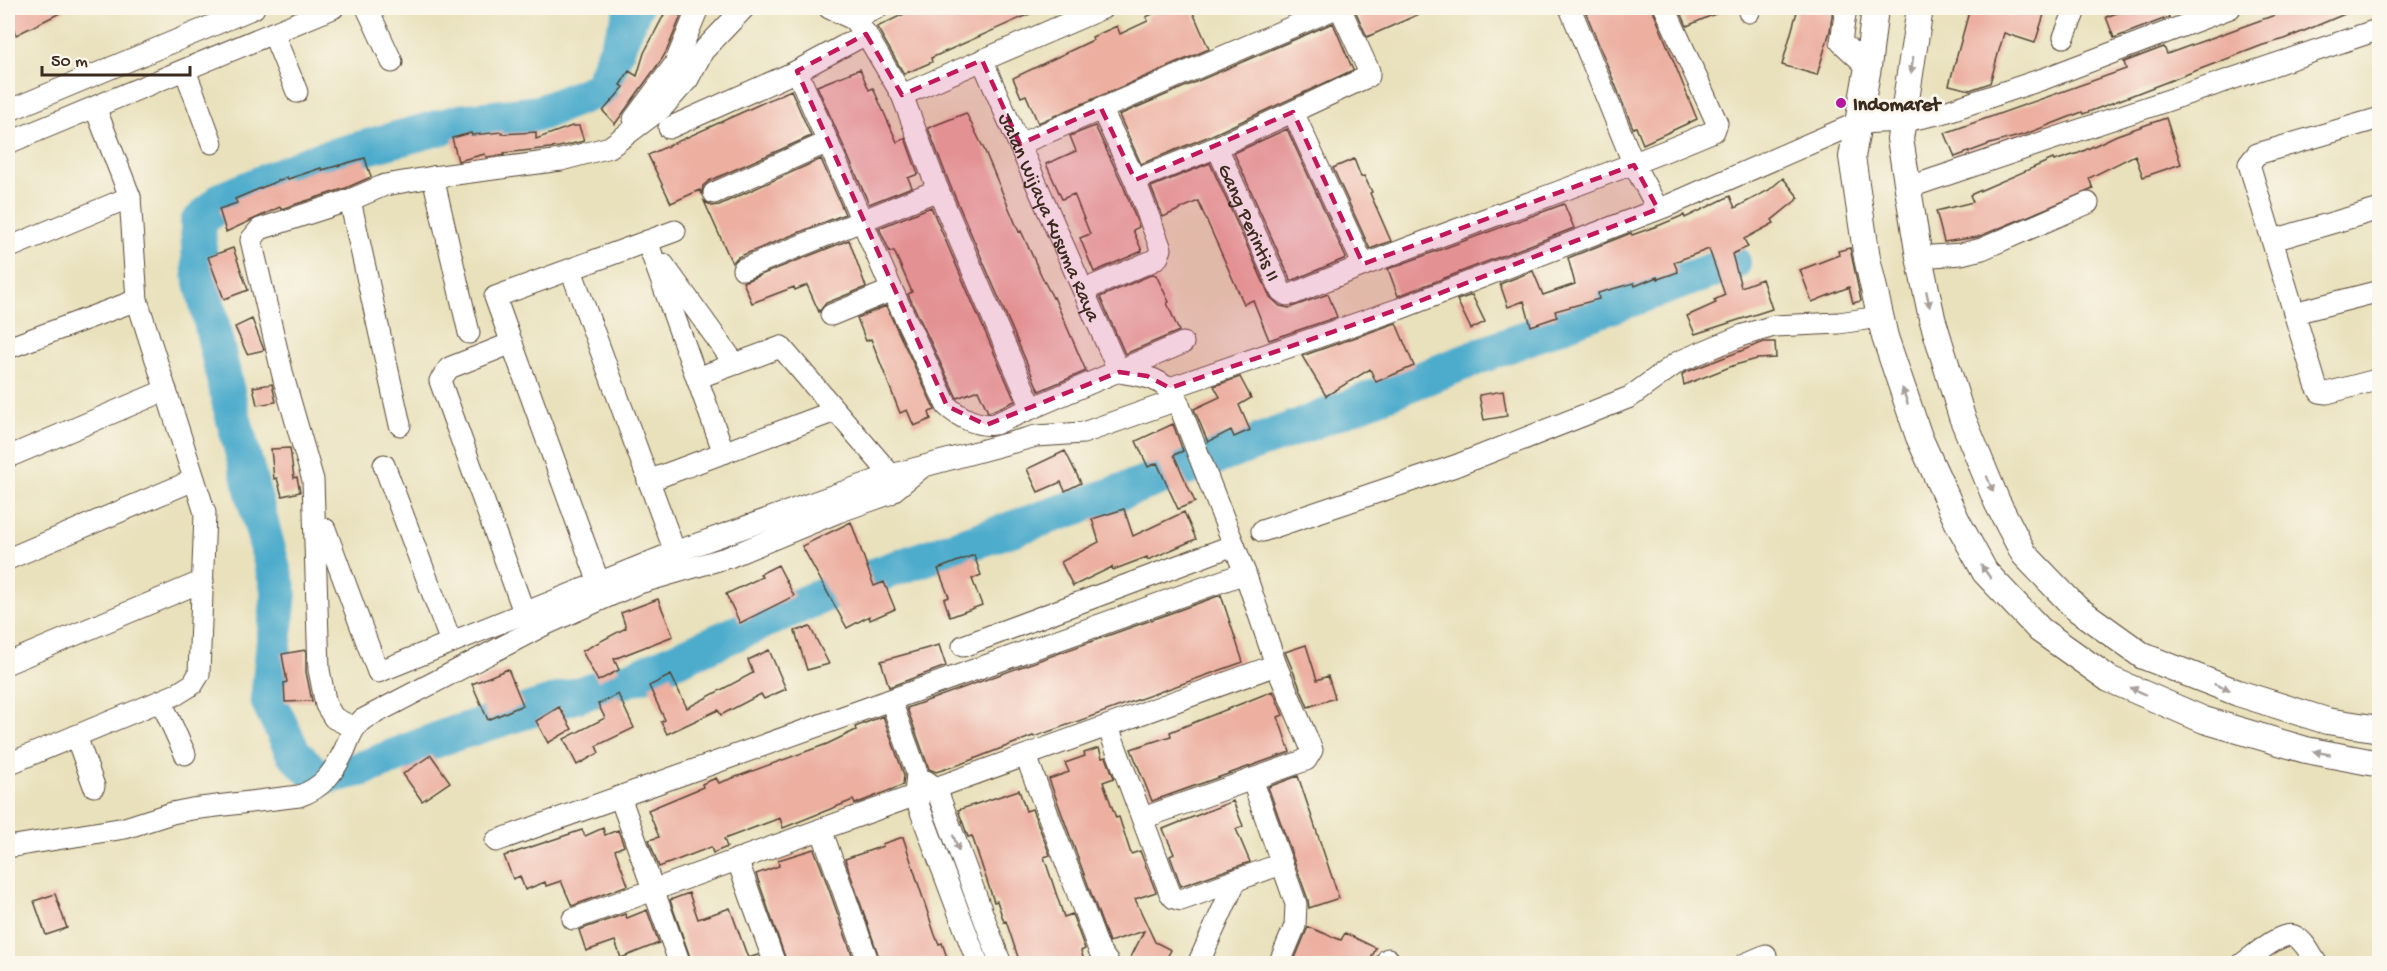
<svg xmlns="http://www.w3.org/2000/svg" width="2387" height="971" font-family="'Gochi Hand',sans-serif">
<rect width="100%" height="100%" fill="#fbf7ec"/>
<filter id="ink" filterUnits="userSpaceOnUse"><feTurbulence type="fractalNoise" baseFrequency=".0167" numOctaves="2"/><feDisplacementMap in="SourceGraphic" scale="12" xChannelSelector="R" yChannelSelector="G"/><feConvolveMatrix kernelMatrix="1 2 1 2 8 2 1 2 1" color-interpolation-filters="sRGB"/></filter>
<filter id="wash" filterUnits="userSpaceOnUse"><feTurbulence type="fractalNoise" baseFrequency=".008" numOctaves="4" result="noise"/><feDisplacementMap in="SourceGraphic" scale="24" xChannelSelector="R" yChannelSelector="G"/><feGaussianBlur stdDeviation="1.35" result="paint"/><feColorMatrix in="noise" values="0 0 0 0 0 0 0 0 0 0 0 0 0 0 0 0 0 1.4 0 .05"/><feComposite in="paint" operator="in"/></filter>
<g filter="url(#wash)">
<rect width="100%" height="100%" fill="#e9e1bc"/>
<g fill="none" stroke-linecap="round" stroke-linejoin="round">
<!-- river -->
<path stroke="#4eaccc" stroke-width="36" d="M634,8L600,89L540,113L460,122L312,162L223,199L198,223L200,273L230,405L279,592L268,700L293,752L318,778L361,769L447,736L641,675L821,596L890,570L1115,494L1309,423L1583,316L1733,263"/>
</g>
<g id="blocks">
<!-- building -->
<path fill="#ecafa0" d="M8,8H70L16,35L8,18Z
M916,8H1043L931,58L932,62L904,74L877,27Z
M1165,8H1191L1209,49L1038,123L1026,95L1021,97L1013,78L1093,40L1092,37L1117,26L1120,34L1148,21L1146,17Z
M1354,8H1433L1367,37Z
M1584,8H1652L1697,119L1643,144L1636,127L1633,128L1628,116Z
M1679,8H1729L1687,26Z
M1798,8H1833L1830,31L1817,75L1782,65Z
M1970,8H2046L2035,43L2004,33L1990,83L1970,90L1949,85Z
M2130,8H2165L2169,17L2114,38L2106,17Z
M2294,8H2359L2285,39L2263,45L2083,114L2082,112L2026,134L1990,144L1955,157L1945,133L2126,69L2124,62L2164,47L2167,54Z
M667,9L681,16L667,50L662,59L615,124L603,111L624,87L620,85L629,71L637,76L644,53Z
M1333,23L1353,70L1212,135L1141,164L1119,115Z
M860,69L869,90L873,88L897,142L905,138L918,174L908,178L912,187L869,204L817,86Z
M791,90L811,136L709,181L703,186L702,194L700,190L671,203L648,155Z
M966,113L984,149L1019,232L1021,231L1043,279L1053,298L1054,297L1086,371L1039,391L950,185L928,128Z
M2166,118L2181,164L2143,177L2135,155L2089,178L2093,189L1978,237L1944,242L1936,211L1973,202L1970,195L2053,159L2054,161L2079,153L2117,135Z
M572,126H579L584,141L559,147L504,153V155L486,157L485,154L458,161L452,138L471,133L472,135L502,132V134L536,132V139Z
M1095,126L1123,185L1139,227L1133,230L1142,251L1094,272L1080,238L1090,234L1074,194L1062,199L1046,164L1076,151L1070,136Z
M1287,129L1346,258L1291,281L1234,153Z
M365,158L371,177L346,188L281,209L280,207L226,232L219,209L237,203L235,199L287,177L288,179L321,168L322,170Z
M821,159L845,214L738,257L732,263L704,201L712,206L719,205Z
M1354,159L1361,177L1364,176L1372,192L1370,193L1391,241L1370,249L1333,168Z
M1210,163L1270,297L1280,306L1289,308L1328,294L1337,317L1269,340L1253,300L1244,304L1198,201L1163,217L1151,187Z
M1783,178L1799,198L1772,220L1774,223L1744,239L1748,247L1732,254L1741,287L1762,279L1772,309L1695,334L1687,316L1716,303L1714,300L1725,295L1709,249L1674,262L1678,272L1658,279L1657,277L1635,286L1634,283L1598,293L1599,299L1555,311L1557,317L1531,326L1524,301L1508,307L1500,284L1533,271L1543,295L1575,284L1568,258L1631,233L1632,235L1660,225L1684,215L1685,218L1730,196L1735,208L1769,190Z
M1564,204L1574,228L1398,296L1388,269Z
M931,207L1015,401L992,411L988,412L978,390L957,398L908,294L912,292L894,251L890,252L879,228Z
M849,240L866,287L826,303L819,312L807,285L795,290L794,287L752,303L743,282Z
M233,248L248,290L224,299L208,257Z
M1850,248L1861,301L1853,303L1849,287L1812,302L1800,270L1839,255L1838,251Z
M1153,274L1156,275L1169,302L1167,303L1179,331L1125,354L1100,297Z
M1472,295L1485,322L1471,329L1457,300Z
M886,306L935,410L929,412L931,419L914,426L907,410L900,413L871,339L866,341L857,318Z
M252,319L264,350L247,354L235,327Z
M1396,323L1414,366L1376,382L1370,369L1326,396L1302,356Z
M1764,342H1775L1776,358L1757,359L1735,365L1684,385L1682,375L1684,373Z
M1240,377L1251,398L1239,405L1250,430L1234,437L1231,430L1208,442L1194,409L1220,397L1214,386Z
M272,384L276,402L257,405L253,387Z
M1503,391L1507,416L1484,420L1479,395Z
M1173,424L1183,451L1174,455L1195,502L1178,509L1157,463L1148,467L1136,441Z
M290,448L294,478L297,477L300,492L282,496L277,478L274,479L271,449Z
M1065,451L1081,483L1065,491L1061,482L1038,492L1027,469Z
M1124,509L1133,536L1184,512L1196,539L1148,560L1147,557L1113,570L1112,567L1073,586L1061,562L1099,542L1092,519Z
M851,522L874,586L884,582L895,609L870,620L869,616L847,628L802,546Z
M974,555L981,575L972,579L982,605L950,617L944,599L949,597L938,569Z
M778,565L794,596L740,623L726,594L762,577L760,574Z
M1221,595L1243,662L1034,737L1033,736L958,765L936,772L929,769L907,708Z
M658,599L673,636L614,659L619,670L598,681L582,651L626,628L621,613Z
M810,627L829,664L807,670L795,631Z
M939,645L946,666L889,687L881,661Z
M1306,645L1317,680L1328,676L1335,698L1308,707L1285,652Z
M306,650V672L312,701L285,702L284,683L287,682L282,654Z
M769,650L786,689L764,699L761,694L721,715L718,710L667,734L661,722L665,720L649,686L671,675L687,708L753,673L748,660Z
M508,669L523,705L488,720L472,684Z
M1273,691L1283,715L1278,717L1290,752L1152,801L1131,749L1171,736L1170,732Z
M618,694L634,728L596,746L599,753L577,765L564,739L605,718L598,704Z
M559,707L572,729L548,743L536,721Z
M883,716L904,775L903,785L855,804L853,800L783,828L780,818L724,839L727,847L713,853L711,847L659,867L649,840L659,837L648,810L703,787L702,784L716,778L719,783L827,744L856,730L855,727Z
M1099,748L1102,758L1106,757L1114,778L1103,782L1116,818L1119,817L1131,854L1140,851L1156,892L1135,899L1155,942L1171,950L1164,963H1128L1144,931L1109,942L1049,779L1069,772L1065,763L1085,756L1084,753Z
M431,755L450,782L422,801L403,774Z
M1298,776L1339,898L1309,908L1308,900L1268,787Z
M1019,790L1026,811L1032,809L1050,855L1044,857L1064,917L1072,914L1085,949L1081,951L1085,963H1020L1006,921L1004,922L997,901L994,902L972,836L968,837L964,826L958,810Z
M1233,801L1243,826L1236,829L1250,862L1181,886L1170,856L1174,854L1163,829Z
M603,828L605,835L618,830L624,846L615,850L628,885L572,906L561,881L546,886L545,882L525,890L520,876L513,879L504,856L582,830L585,836Z
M903,837L935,935L939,944L942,943L949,963H881L845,859L883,846L882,844Z
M814,849L821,867L855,963H787L756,874L779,866L778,860Z
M689,893L698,919L730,908L748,958L758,955L761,963H692L670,900Z
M55,894L67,928L46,935L34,901Z
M647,910L659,943L621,958L615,941L586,951L579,930L625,914L627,918Z
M1308,927L1341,940L1345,933L1376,948L1369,963H1293Z"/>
</g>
</g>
<g filter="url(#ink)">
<use href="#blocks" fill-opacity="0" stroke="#554536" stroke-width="1.5"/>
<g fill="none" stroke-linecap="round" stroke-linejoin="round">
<!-- minor casing -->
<g stroke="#554536" stroke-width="23">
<g id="minor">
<path d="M367,8L392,62"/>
<path d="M829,8L853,19L866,34"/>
<path d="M1570,8L1634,165L1658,209"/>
<path d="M1846,8L1841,42L1868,67"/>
<path d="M1749,12L1750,8"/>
<path d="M853,19L877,8"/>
<path d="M273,33L297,92"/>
<path d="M2064,37L2076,8"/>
<path id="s1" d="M982,60L1119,372C1145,376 1162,377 1177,400L1245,573L1276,665L1312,750L1306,760L1143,818"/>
<path d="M185,70L212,143"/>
<path d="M797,71L892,290L947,406C959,417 978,427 995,424L1183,343"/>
<path d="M902,95L1103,8"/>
<path d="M8,111L254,8"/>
<path d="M1293,112L1363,264"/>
<path d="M2380,118L2257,154L2249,164L2316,385L2320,392L2327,393L2380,379"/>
<path d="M634,119L675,64L698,8"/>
<path d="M669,128L797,71L866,34L902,95L938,190L1032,408"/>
<path d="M8,143L333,8"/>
<path d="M1020,144L1336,8"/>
<path id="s2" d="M1217,147L1281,291L1287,295L1293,294C1431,235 1575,190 1714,131L1717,123L1665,8"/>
<path d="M433,177L469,333"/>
<path d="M1135,180L1217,147L1369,76V71L1340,8"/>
<path d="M1907,188L2380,29"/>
<path d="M714,193L828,142"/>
<path d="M350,200L400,425"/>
<path d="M2273,240L2380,209"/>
<path d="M647,241L724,453"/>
<path d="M8,248L130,197"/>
<path d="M1919,257L1961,254L1982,249L2088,203"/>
<path d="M663,264L735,364"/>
<path d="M743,269L938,190"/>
<path d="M571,270L675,552"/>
<path d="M1084,290L1152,261L1158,257L1161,249L1135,180L1101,108"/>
<path d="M2294,313L2380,291"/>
<path d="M831,315L892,290"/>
<path d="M512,343L449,368L440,381L524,612"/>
<path d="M8,348L137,300"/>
<path d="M697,378L781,347L891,475"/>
<path d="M1170,388L1399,309L1667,206L1857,123L1905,121L1942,113L2046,78L2230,8"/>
<path d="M8,457L166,390"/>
<path d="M384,465L451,642"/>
<path d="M648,481L835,411"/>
<path d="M325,529L378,672L675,552L891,475L1036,436L1083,433L1177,400"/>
<path d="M1262,531L1455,466L1630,397L1678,362L1743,335L1774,326L1839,323L1879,317"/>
<path d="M8,559L194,480"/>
<path d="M599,583L495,297L675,231"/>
<path d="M963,646L1234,545"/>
<path d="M8,663L203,581"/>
<path d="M161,701L185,754"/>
<path d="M891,701L917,773L915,796L978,964"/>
<path d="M1108,727L1170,893L1174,898L1181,900L1281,864"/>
<path d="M354,728L334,718L326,705L319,670L313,480L284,380L251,240L260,229L350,200L385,185L433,177L561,160L610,147L663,107L688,79L703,51L744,8"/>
<path d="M76,736L94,786"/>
<path d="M1026,756L1099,950L1109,964"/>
<path d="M8,764L177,694L193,684L199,674L205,513L137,300L130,197L95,107"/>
<path d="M1252,779L1296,904L1295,926L1279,964"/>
<path d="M926,781L936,788L1001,964"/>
<path d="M620,797L680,964"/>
<path d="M821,829L869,964"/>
<path d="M496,841L1245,573"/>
<path d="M8,847L125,828L172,813L192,809L299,796C323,788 334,772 345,749C350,737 352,729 362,720L542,626L636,584L729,557L838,512L889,494L921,468"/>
<path d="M737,859L775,964"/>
<path d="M573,919L1276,665"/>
<path d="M1198,964L1236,880"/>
<path d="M1386,964L1388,959"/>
<path d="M1745,964L1766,955"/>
<path d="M2242,964C2254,956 2284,928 2296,937C2305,942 2311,955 2317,964"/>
</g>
</g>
<!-- tertiary casing -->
<g stroke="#554536" stroke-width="28">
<path id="tertiary" d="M1875,8L1868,67L1852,157L1867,258L1885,337L1919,437L1957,521L1985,572L2040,630L2109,679L2204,720L2306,750L2380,764
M1920,8L1900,139L1919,257L1932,318L1962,417L1997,502L2024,554L2076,608L2143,656L2238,693L2327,721L2380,729"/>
</g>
<!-- minor -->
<use href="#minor" stroke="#fff" stroke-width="21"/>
<!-- tertiary -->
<use href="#tertiary" stroke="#fff" stroke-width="26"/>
</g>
<!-- one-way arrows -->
<defs><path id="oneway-solid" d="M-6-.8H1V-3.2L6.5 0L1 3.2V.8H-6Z" transform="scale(1.5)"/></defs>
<g fill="#a79f9a">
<use href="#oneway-solid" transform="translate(1912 65) rotate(98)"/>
<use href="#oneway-solid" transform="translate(1928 299) rotate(78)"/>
<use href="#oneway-solid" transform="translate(1905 396) rotate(-109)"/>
<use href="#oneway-solid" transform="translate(1990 484) rotate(68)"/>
<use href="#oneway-solid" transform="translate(1986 572) rotate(-126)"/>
<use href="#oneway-solid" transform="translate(2222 687) rotate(21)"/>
<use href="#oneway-solid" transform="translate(2138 691) rotate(-156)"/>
<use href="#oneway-solid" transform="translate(2322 753) rotate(-170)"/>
<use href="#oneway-solid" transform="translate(956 843) rotate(70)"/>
</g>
</g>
<!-- marked area -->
<path fill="#c2185b" fill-opacity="0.2" stroke="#c2185b" stroke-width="4.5" stroke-dasharray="12 8" stroke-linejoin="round" d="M866,34L902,95L982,60L1020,144L1101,108L1135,180L1293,112L1363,264L1634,165L1658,209L1399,309L1170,388L1147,376L1119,372L986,425L947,406L797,71Z"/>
<!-- markers -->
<circle fill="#b5179e" stroke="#fbf7ec" stroke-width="2" cx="1841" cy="103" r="6"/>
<g text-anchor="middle" stroke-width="6" stroke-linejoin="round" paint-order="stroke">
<!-- poi labels -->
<g font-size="20" font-weight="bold" fill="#3b2a1e" stroke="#fbf7ec" text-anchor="start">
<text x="1853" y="110">Indomaret</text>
</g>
<!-- street labels -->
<g font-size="20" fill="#3b2a1e" stroke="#fbf7ec">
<text dy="7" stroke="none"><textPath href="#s1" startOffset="171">Jalan Wijaya Kusuma Raya</textPath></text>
<text dy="7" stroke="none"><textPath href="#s2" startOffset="82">Gang Perintis II</textPath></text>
</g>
</g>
<!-- margin -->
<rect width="2387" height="971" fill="none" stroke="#fbf7ec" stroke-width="30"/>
<!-- scale -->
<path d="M42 66v9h148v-9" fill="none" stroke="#3b2a1e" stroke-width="3"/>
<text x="51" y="66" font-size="18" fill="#3b2a1e" stroke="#fbf7ec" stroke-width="4.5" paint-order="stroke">50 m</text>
</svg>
